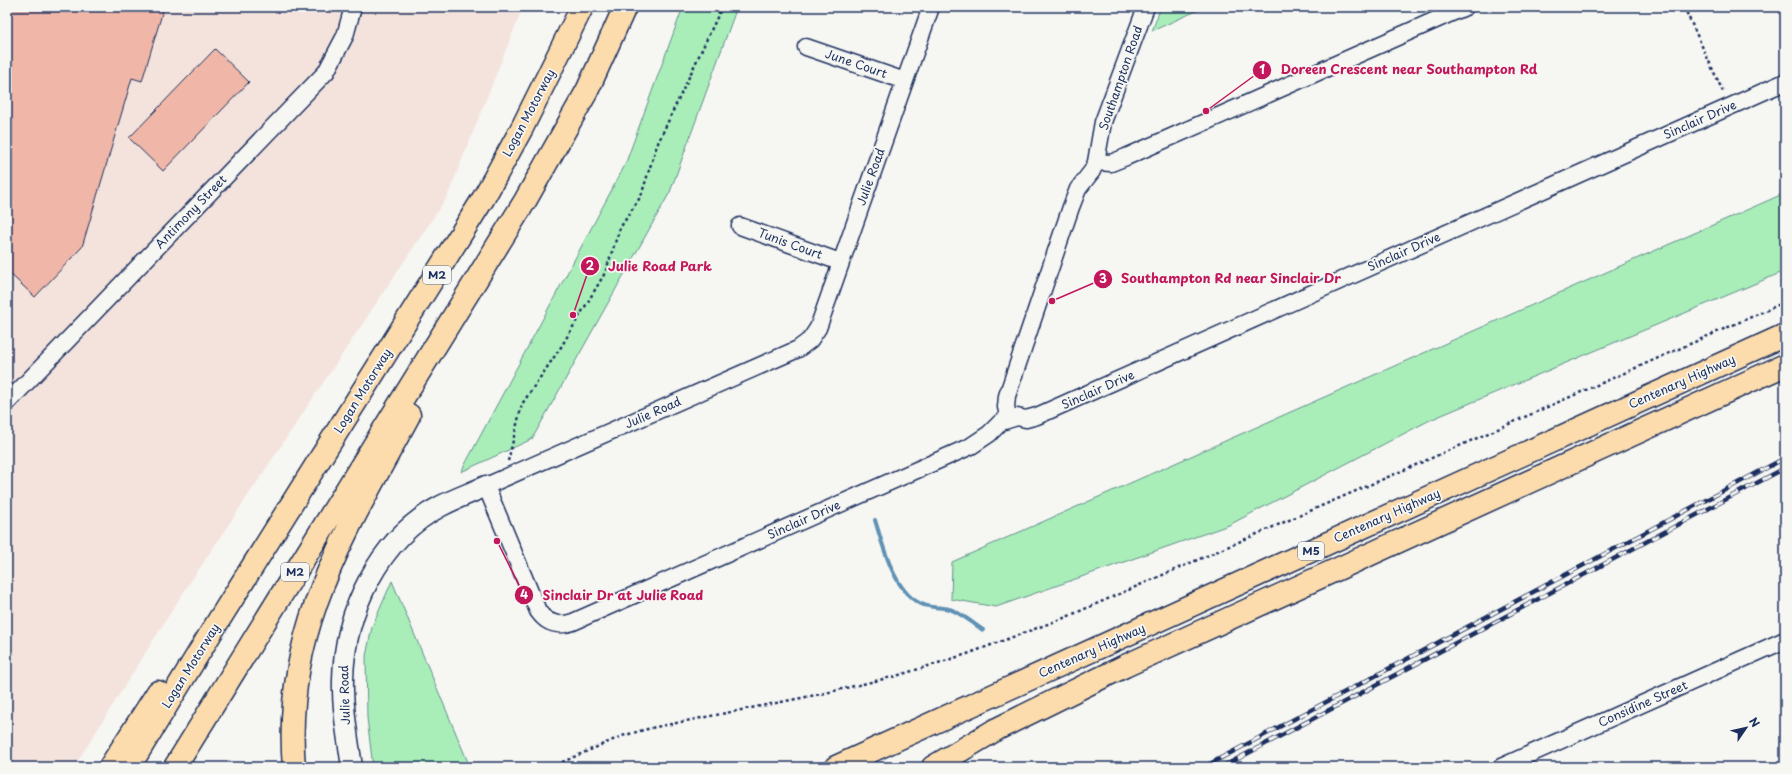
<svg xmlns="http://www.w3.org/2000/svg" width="1792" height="774" font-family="'Playpen Sans',sans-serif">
<rect width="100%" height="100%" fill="#f6f6f2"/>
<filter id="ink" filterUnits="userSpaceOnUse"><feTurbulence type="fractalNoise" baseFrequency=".025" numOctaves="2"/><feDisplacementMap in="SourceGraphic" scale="8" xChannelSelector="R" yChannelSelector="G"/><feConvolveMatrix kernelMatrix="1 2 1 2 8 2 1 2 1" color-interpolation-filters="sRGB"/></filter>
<g filter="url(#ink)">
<!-- built -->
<path fill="#f4e3dc" d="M7,7H523L447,197L181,596L74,767H7Z"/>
<!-- green -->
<path fill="#a9eeb9" stroke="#628e8c" d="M683,7H737L670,192L532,439L461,472L625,165Z
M1161,7H1205L1152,31Z
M1785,193V271L1430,420L1229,525L996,607L951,599L952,562Z
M392,581L470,767H373L367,718L366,656L372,627Z"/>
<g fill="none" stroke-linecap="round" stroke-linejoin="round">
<!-- stream -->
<path stroke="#5f91b4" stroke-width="4" d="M875,520C883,546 895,596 924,605C932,608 941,607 949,609C958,611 974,624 983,630"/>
</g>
<!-- building -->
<path fill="#f0b7a9" stroke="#1b2f5e" d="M7,7H164L142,81L132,78L82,247L35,297L7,271Z
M215,49L249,82L163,171L129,138Z"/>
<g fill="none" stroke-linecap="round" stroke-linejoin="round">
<!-- minor casing -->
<g stroke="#1b2f5e" stroke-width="19">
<path id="minor" d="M931,7L818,328L810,340L798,349L486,486L538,611C547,624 559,627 573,622L971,446L989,434L1001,422L1017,417L1026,419L1037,416L1785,82
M806,47L905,81
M1096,162L1111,163L1126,157L1465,7
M740,226L840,262
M7,403L326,72L345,36L353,7
M1009,419L1006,407L1007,396L1071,207L1078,189L1092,171L1096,162L1103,122L1146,7
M1501,767L1785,640"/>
</g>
<!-- tertiary casing -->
<g stroke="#1b2f5e" stroke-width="23">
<path id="tertiary" d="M352,767C348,738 342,709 343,680C344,612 379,538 441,506C456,498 471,493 486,486"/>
</g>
<!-- motorway casing -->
<g stroke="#1b2f5e" stroke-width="25">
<path id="motorway" d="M110,767L158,692
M129,767L217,623L483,199L522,128L582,7
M175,767L525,201L587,91L625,7
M294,767C282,629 347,531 409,415
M836,767L1785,335
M933,767L997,729L1125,666L1785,365"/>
</g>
<!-- path -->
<path stroke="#1b2f5e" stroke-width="2.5" stroke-dasharray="3 3" stroke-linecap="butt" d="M1684,7L1724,94
M508,461L522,404L561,347L605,273L620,228L641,196L657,145L722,7
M551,767L622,736L651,728L821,694L896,676L967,654L1064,618L1450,450L1785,302"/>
<!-- minor -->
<use href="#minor" stroke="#f6f6f2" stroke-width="16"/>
<!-- tertiary -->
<use href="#tertiary" stroke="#f6f6f2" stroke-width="20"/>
<!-- motorway -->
<use href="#motorway" stroke="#fcdcac" stroke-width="22"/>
<!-- rail casing -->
<g stroke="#1b2f5e" stroke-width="4.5">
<path id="rail" d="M1204,767L1785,458
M1222,767L1785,468"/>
</g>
<!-- rail -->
<use href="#rail" stroke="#f6f6f2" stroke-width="3" stroke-dasharray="9" stroke-linecap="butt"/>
</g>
</g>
<g text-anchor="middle" stroke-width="3.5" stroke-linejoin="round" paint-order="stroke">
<!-- shield labels -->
<g fill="#f6f6f2" stroke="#5d6b8a" stroke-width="1">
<rect x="423" y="266" width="28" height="18" rx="3"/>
<rect x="1298" y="542" width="26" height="18" rx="3"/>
<rect x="281" y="563" width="28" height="18" rx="3"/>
</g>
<g font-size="11" font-weight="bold" fill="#1b2f5e">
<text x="437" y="279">M2</text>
<text x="1311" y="555">M5</text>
<text x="295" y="576">M2</text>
</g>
<!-- street labels -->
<g font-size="12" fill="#1b2f5e" stroke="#f6f6f2">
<text transform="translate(856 64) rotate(19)" y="4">June Court</text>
<text transform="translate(1121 78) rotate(-71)" y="4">Southampton Road</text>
<text transform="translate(529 113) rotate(-62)" y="4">Logan Motorway</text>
<text transform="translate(1700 120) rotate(-24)" y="4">Sinclair Drive</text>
<text transform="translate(871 177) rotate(-70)" y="4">Julie Road</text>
<text transform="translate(191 212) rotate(-46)" y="4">Antimony Street</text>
<text transform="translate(790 244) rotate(20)" y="4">Tunis Court</text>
<text transform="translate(1404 252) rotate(-24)" y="4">Sinclair Drive</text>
<text transform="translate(1682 382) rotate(-24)" y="4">Centenary Highway</text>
<text transform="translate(1098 390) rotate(-24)" y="4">Sinclair Drive</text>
<text transform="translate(363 391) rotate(-58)" y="4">Logan Motorway</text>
<text transform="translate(653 413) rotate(-24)" y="4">Julie Road</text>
<text transform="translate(1387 516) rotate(-24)" y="4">Centenary Highway</text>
<text transform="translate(804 520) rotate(-24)" y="4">Sinclair Drive</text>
<text transform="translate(1092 651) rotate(-24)" y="4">Centenary Highway</text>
<text transform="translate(191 666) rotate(-58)" y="4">Logan Motorway</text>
<text transform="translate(345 695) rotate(-92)" y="4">Julie Road</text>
<text transform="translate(1643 704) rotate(-24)" y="4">Considine Street</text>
</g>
</g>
<!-- callouts -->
<path fill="none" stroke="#c2185b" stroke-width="1.5" d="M1206 111L1262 70M573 315L590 266M1052 301L1103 279M497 541L524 595"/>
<g fill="#c2185b" stroke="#f6f6f2" stroke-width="1.5">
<circle cx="1206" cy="111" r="4"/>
<circle cx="573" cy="315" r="4"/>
<circle cx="1052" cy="301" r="4"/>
<circle cx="497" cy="541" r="4"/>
<circle cx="1262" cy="70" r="10"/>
<circle cx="590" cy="266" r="10"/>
<circle cx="1103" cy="279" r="10"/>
<circle cx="524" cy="595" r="10"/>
</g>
<g font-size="12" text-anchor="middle" font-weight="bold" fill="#fff">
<text x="1262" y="74">1</text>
<text x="590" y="270">2</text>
<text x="1103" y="283">3</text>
<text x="524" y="599">4</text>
</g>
<g font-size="13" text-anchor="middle" font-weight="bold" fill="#c2185b" stroke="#f6f6f2" stroke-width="3.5" stroke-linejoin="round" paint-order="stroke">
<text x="1409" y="74">Doreen Crescent near Southampton Rd</text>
<text x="660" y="271">Julie Road Park</text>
<text x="1231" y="283">Southampton Rd near Sinclair Dr</text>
<text x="623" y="600">Sinclair Dr at Julie Road</text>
</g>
<!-- margin -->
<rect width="1792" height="774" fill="none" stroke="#f6f6f2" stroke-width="24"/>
<rect x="12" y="12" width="1768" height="750" fill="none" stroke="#1b2f5e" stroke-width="1.5" filter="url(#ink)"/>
<!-- north arrow -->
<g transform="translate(1746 728) rotate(56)" stroke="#f6f6f2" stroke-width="3" paint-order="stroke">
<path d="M0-3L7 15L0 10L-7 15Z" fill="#1b2f5e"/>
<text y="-6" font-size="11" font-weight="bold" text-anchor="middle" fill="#1b2f5e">N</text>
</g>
</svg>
